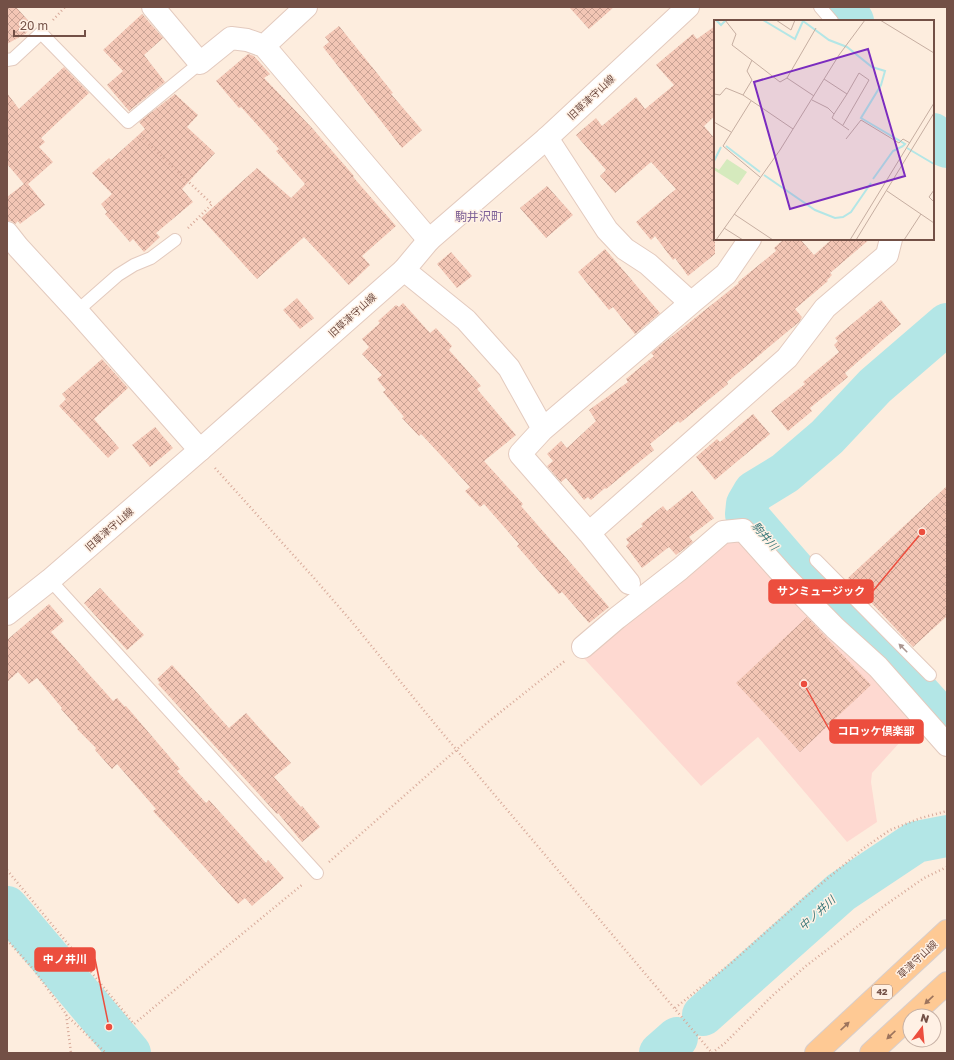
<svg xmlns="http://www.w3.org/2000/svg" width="954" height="1060" font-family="'Golos Text','Noto Sans JP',sans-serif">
<defs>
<pattern id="building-cross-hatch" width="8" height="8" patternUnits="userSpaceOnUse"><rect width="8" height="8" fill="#f3c6b5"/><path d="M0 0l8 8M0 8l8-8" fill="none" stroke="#c9a395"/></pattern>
</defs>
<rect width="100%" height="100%" fill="#fdedde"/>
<!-- commercial -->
<path fill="#fed9d1" d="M736,536L920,720L872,773L871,782L877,822L847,842L758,737L701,786L580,654Z"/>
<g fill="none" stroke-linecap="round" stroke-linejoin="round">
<!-- river -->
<path stroke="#b3e6e6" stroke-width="42" d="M843,7L853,21
M933,134L940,144L947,147
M947,324L875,386L827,437L785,473L754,492L747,504L746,514L803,580L901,673L947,724
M7,907L130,1053
M703,1015L841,892L916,842L947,836
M660,1053L677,1038"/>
</g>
<!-- building -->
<path fill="url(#building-cross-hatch)" d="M7,7H16L33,26L25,34L7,44Z
M569,7H614L589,29Z
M142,14L163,38L144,55L165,82L129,111L107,85L123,71L103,50Z
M339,26L393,93L391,94L422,130L402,148L323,47L329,42L325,37Z
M715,26V116L704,126L715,139V254L688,276L675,258L673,260L655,236L651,240L636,222L676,189L651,162L615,193L600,176L606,170L576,135L596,118L602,126L636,97L645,109L674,85L656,65L693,34L697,39Z
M248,54L254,56L270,74L264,78L312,128L354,176L353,177L396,226L362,256L370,265L349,285L304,237L257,279L201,218L257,168L291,198L305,184L276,151L279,149L241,107L239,108L216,81Z
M64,67L89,93L41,138L45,142L39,147L53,162L28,184L45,205L20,224L18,221L15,224L11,221H7V197L24,184L7,164V93L19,109Z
M175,94L198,115L187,127L215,153L182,189L193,202L156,233L160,237L144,252L133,239L130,242L105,214L107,212L101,204L112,194L92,173L109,158L111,160L145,129L139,122Z
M547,186L573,215L546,238L520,208Z
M784,239H800L814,255L832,239H870L830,273L832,275L827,280L828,281L795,309L802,317L799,322L727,382L728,384L680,423L678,421L650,444L654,450L606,489L605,488L591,500L588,497L584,500L566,478L561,482L547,466L553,461L547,454L561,441L567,448L596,421L589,410L628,382L626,379L654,356L651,353L739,283L738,282L776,251L774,248Z
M605,249L660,313L635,334L613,307L609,310L578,272Z
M451,252L472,276L457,288L437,264Z
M297,298L314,318L300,329L283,310Z
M881,300L901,324L845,373L848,377L810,408L812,411L788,431L771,411L805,384L803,382L839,352L834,345L838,341L835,338Z
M403,303L430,333L436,328L452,346L449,350L481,386L477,389L516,435L484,461L523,504L521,506L609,607L589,623L562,592L559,594L517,546L519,544L484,504L480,507L465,491L470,487L423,436L421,434L419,436L402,418L404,417L383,392L386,390L377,379L382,375L362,354L369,347L362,339L380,323L378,321L396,305L399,307Z
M102,359L128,388L94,419L119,448L108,458L59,406L66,399L62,394Z
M753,414L770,434L715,480L696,457L717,439L720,442Z
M155,427L173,448L150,467L132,445Z
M947,486V616L913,647L848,578Z
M692,491L714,518L689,537L693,542L676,555L669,547L642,568L626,546L629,543L626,539L643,526L641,524L663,506L667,511Z
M100,588L144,635L127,650L84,603Z
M49,604L64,621L51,632L113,701L117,698L125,707L126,706L180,769L177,771L206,803L209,800L266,863L268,860L284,878L252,906L245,898L238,904L153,811L156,809L117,764L112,769L95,750L96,748L77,729L78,728L61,709L62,708L37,678L29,684L18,672L7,682V640Z
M807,617L871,685L800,752L736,683Z
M172,665L229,728L246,713L291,763L274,777L301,807L302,806L320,827L302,842L278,813L277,814L158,684L160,683L157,679Z"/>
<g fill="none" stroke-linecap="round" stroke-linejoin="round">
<!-- service casing -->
<g stroke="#e3cabe" stroke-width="14">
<path id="service" d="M820,7L832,21
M7,60L13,59L41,33L128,122L200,63
M77,311L118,275L134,265L151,258L175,240
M816,560L930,675
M50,580L317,873"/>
</g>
<!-- minor casing -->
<g stroke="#e3cabe" stroke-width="24">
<path id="minor" d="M153,7L200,63L231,38L247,40L264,46L429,240
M264,46L306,7
M547,138L607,230L625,249L648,264L691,303L726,274L750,239
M7,233L18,247L77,311L200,450
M404,270L466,320L509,368L543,429L520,454L589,533L629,583
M543,429L691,303
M589,533L787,358L825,308L887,255L891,239
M583,647L617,618L680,569L723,532L743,530L785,577L835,628L878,667L947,745"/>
</g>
<!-- tertiary casing -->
<g stroke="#e3cabe" stroke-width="24">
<path id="tertiary" d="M7,614L50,580L200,450L404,270L429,240L547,138L688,7"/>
</g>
<!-- primary casing -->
<g stroke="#d8cecb" stroke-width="24">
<path id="primary" d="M911,1016L947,983
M816,1053L947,931
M871,1053L910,1017"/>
</g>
<!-- path -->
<path stroke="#d7a999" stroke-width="2.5" stroke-dasharray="1 3" stroke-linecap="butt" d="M53,20L65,7
M140,136L212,204L188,228
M215,468L314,578L352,622L439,729L712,1053
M329,862L488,722L566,660
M7,870L134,1024L225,948L303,884
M7,940L34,970L66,1014L71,1053
M675,1008L730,964L803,899L864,848L890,830L921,818L947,811
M66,1015L106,1053
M712,1053L725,1043L772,996L806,966L884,906L924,878L947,867"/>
<!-- service -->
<use href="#service" stroke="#fff" stroke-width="12"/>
<!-- minor -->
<use href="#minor" stroke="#fff" stroke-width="22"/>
<!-- tertiary -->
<use href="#tertiary" stroke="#fff" stroke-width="22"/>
<!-- primary -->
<use href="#primary" stroke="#fec994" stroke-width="22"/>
</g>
<!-- one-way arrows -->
<defs><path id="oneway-solid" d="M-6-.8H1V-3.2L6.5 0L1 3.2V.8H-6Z"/></defs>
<use fill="#ab9690" href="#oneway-solid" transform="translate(903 648) rotate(-135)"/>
<g fill="#9d745d">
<use href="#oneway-solid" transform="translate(929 1000) rotate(137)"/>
<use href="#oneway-solid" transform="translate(845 1026) rotate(-43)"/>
<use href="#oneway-solid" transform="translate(891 1035) rotate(137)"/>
</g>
<g text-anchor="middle" stroke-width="3" stroke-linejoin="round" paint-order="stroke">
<!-- shield labels -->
<rect fill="#fff1e5" stroke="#9d8076" stroke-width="1" x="872" y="985" width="20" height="14" rx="3"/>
<g font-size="9" font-weight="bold" fill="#735046">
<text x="882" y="995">42</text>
</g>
<!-- street labels -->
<g font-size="10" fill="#735046" stroke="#fff1e5">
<text transform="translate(591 97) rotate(-43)" y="4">旧草津守山線</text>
<text transform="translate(352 315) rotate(-42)" y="4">旧草津守山線</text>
<text transform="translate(109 529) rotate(-41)" y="4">旧草津守山線</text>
<text transform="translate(917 959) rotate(-43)" y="4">草津守山線</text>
</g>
<!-- water labels -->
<g font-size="11" font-style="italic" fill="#3a787a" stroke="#fff1e5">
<text transform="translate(765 536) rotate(49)" y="4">駒井川</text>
<text transform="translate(817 913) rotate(-42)" y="4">中ノ井川</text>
</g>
<!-- quarter labels -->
<g font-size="12" fill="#7e6197" stroke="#fff1e5">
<text x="479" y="221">駒井沢町</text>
</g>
</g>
<!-- overview -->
<g transform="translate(714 20)">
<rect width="220" height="220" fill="#fdedde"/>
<path d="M13,139L33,152L24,165L0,150V147L5,150Z" fill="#d5eabd"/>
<path fill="none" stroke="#b3e6e6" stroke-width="2" d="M2,0L7,5L12,0M49,0L81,19L89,1L115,20L133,27L158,47L171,51L167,65L147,98L191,124L189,126M12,126L46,152M193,128L220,144M0,141L7,127M50,155L101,190L121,198L129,197L137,192L157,163M159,159L179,131L189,126"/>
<path fill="none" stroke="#c6aea1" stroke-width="1" d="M11,0L22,14L18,25L66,62L73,58L102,8M62,0L77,10L81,0M166,0L220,33M73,58L100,76M110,59L133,74L145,53L155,60L129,105M0,74L6,75L12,68L29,75L79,109M29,75L38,60L33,51L38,40M98,80L114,88L120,94L118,98L135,110M37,81L9,126L46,157M120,94L133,74M0,102L17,112M132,119L147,100L185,123L189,119L196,123M220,170L215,177L220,182M173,171L220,203M20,194L59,220M10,208L29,220M2,220L66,130L125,35L151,0M136,220L220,83M142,220L220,93M190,220L207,194"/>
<path fill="#7b2cbf" fill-opacity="0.15" stroke="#7b2cbf" stroke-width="2" d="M154,29L191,156L76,189L40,62Z"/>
<rect width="220" height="220" fill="none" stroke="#735046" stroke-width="2"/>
</g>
<!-- callouts -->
<path fill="none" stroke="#ec4e3e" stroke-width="1.5" d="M922 532L873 591M804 684L830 731M109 1027L95 959"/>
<g fill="#ec4e3e" stroke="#fff1e5" stroke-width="1.5">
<circle cx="922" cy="532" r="4"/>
<circle cx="804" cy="684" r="4"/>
<circle cx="109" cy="1027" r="4"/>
</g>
<g fill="#ec4e3e" stroke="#ec4e3e" stroke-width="1.5">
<rect x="769" y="580" width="104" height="23" rx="4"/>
<rect x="830" y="720" width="93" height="23" rx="4"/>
<rect x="35" y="948" width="60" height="23" rx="4"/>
</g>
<g font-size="11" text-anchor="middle" font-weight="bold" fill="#fff">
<text x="821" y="595">サンミュージック</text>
<text x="876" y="735">コロッケ倶楽部</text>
<text x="65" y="963">中ノ井川</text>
</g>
<!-- border -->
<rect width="954" height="1060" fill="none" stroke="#735046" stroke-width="16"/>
<!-- north arrow -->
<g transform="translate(922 1028) rotate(16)"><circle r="19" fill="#fff1e5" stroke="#c7b1a5"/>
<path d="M0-3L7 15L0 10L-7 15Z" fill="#ec4e3e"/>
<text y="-6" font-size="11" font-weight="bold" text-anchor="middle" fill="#735046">N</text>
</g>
<!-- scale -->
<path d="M14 30v6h71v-6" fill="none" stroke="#735046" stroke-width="2"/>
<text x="20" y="30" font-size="12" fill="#735046" stroke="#fff1e5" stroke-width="3" paint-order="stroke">20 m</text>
</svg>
